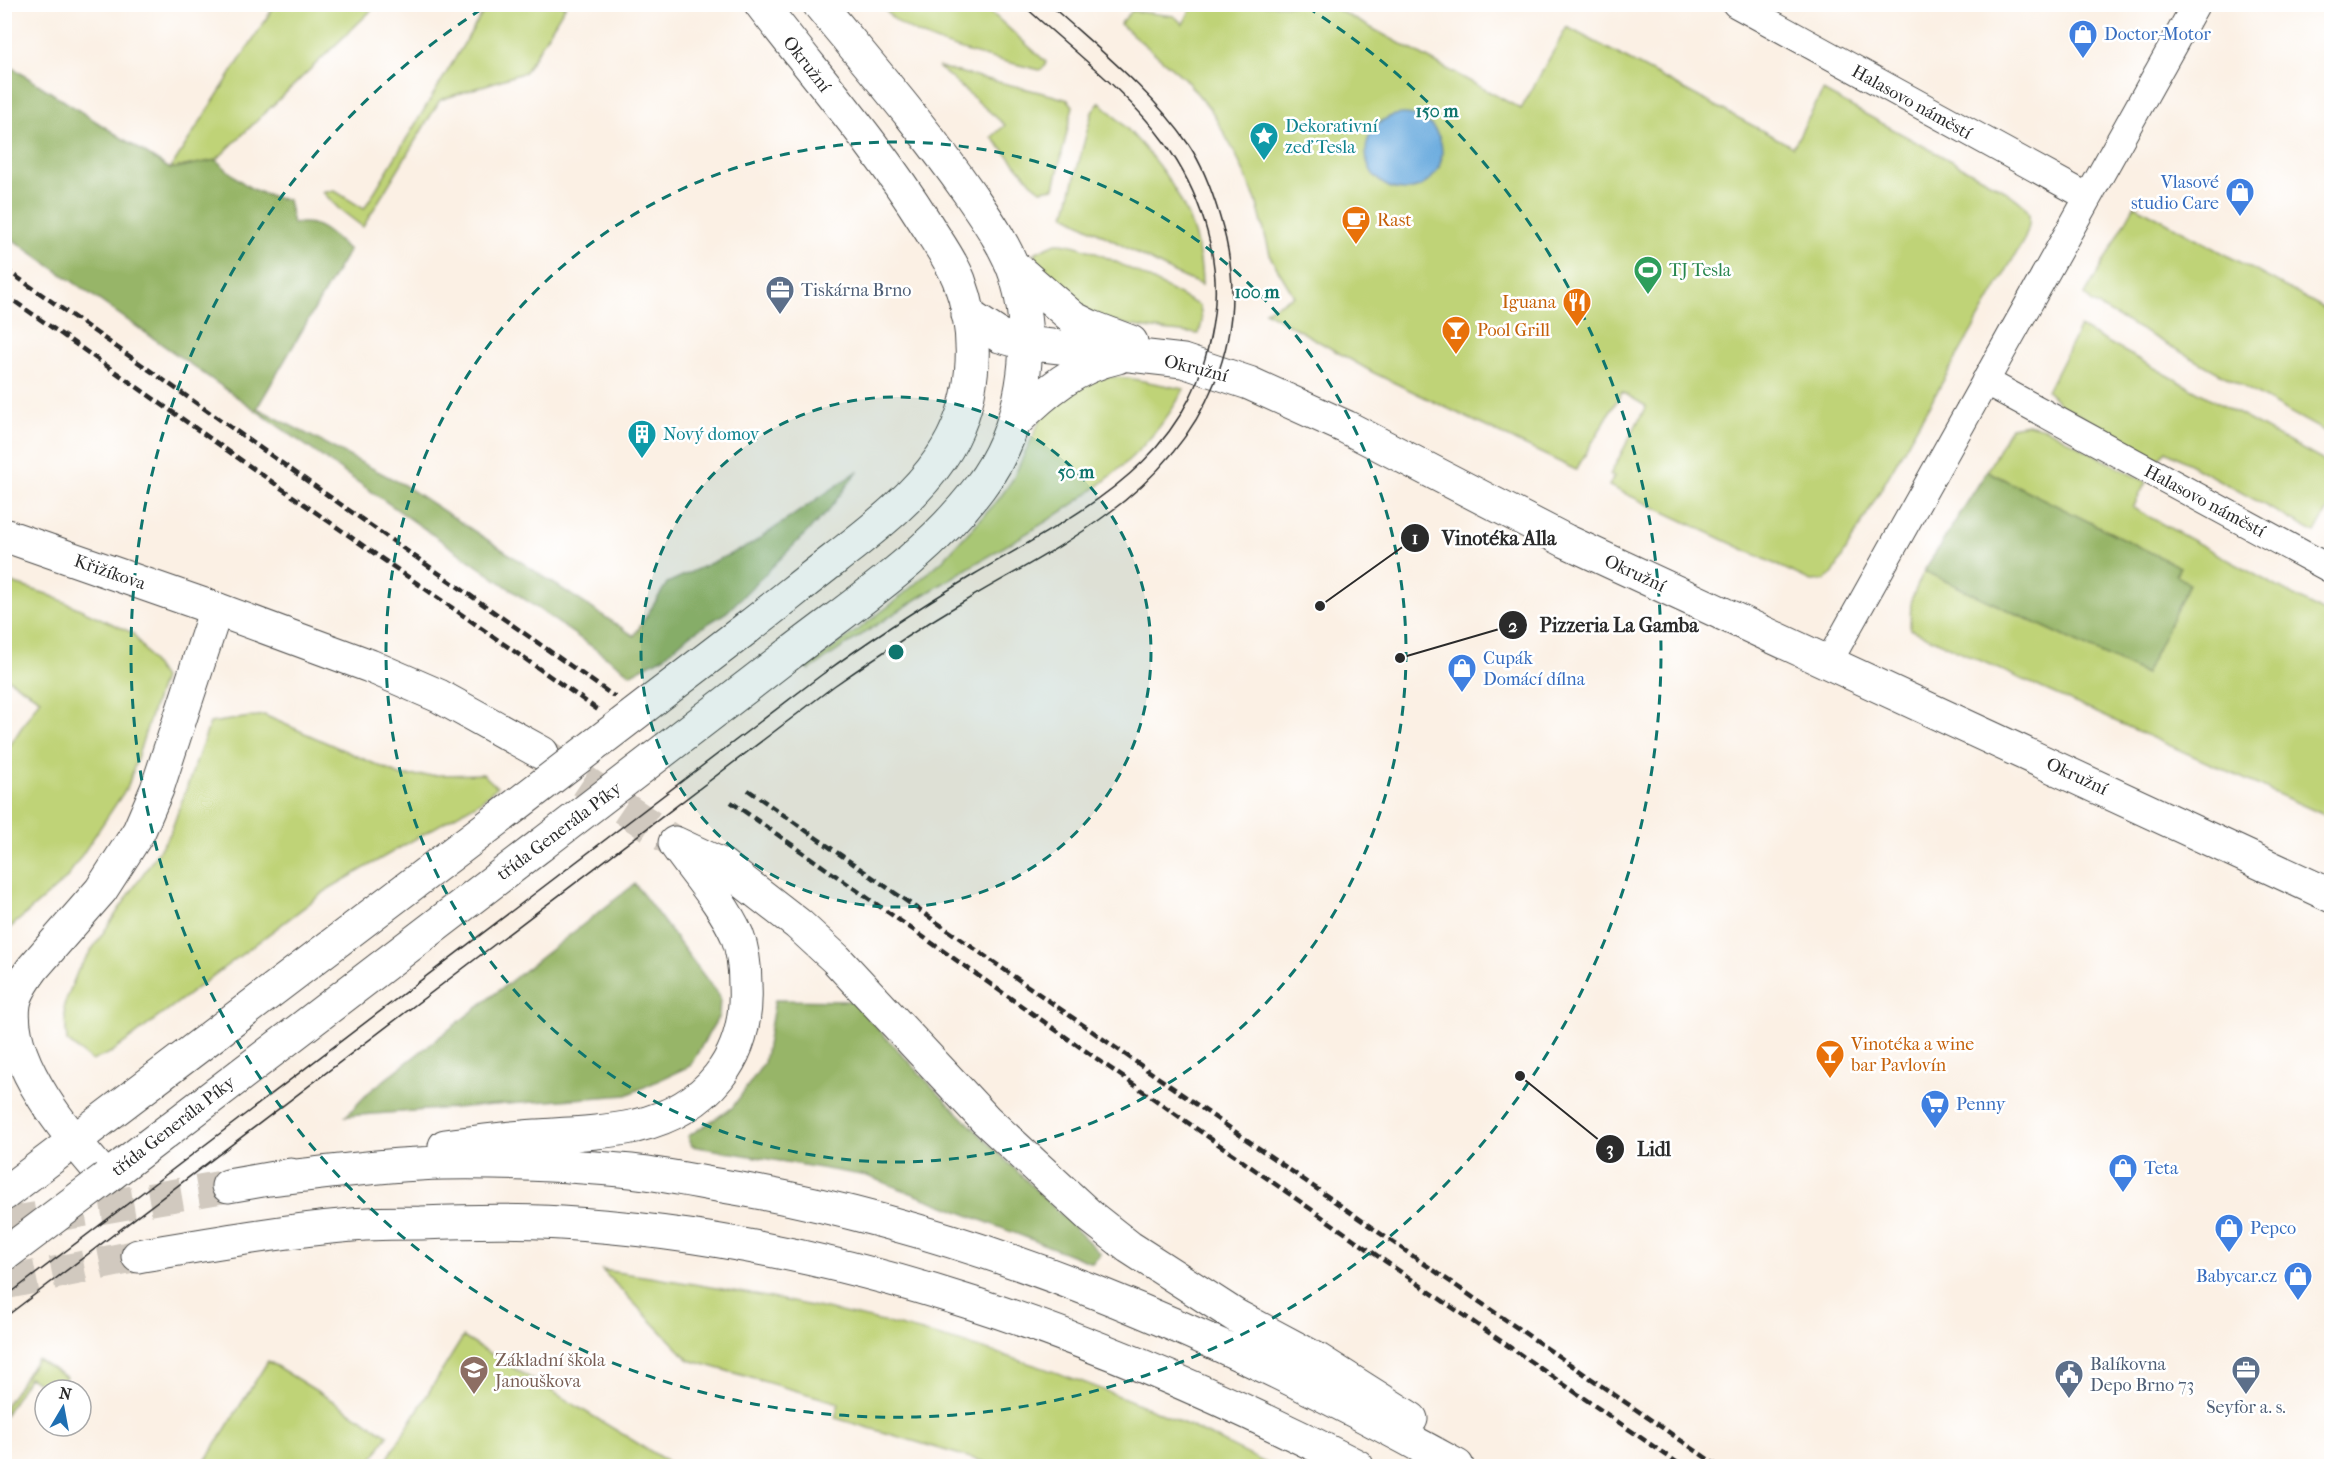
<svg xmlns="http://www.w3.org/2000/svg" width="2336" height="1471" font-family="'IM FELL French Canon',serif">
<rect width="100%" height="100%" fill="#fff"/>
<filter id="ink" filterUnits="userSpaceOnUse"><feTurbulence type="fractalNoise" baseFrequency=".0167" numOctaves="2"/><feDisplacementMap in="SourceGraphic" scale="12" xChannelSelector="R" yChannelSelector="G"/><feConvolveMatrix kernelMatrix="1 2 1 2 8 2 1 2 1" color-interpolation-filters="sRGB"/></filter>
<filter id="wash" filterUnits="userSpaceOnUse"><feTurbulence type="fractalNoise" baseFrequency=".008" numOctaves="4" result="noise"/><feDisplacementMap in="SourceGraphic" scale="24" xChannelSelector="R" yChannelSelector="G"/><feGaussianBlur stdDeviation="1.35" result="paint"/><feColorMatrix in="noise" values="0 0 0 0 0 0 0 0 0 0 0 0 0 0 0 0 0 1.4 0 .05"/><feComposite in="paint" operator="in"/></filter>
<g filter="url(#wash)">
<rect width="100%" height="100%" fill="#fbf0e4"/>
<!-- green -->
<path fill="#bfd377" stroke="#757f51" stroke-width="1.5" d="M488,4L566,5L525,72L440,100L363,227L338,208L323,192L335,191L364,209Z
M275,5H377L216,160L170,169Z
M882,5H983L1046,62L1044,67L1040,70C1001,60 900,41 882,5Z
M1193,5H1329L1521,109L1567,27L1793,147L1823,91L2004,190C2026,206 2036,210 2025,238L1832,575L1825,580L1811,581L1609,486L1614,476L1610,475L1646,406L1622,392L1576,470L1374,373L1265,311L1294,296L1271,258L1256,200L1236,155L1211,110L1184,78L1120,24L1132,11L1174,16L1183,24Z
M938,67L1051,95L1068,100L1073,106L1054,188L1041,190L1032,183L992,137L1005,125Z
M1100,102C1154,153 1201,207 1202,285L1176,274L1065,215L1092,112Z
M2135,205L2331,312V435L2092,303L2085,295Z
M1056,243C1088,241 1168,290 1200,306L1202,322L1199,334C1162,330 1114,327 1081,310C1067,302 1040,267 1034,253Z
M2080,327L2331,465V504L2315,533L2166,451L2158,459L2061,405L2047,391Z
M1101,376L1128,378L1184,389C1137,479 1038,525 955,576C905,606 857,637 809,670L807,668L893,603L943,560L999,499L1013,479L1042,416L1049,405Z
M2028,424L2045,428L2146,482L2133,508L2331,616V818L1910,629L1911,600L1924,571L2145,674L2179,567L1987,471L2011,427Z
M5,581L47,594L133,633L163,678L128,786L66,879L5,932V753L40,699L5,677Z
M264,715L402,776L483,774L497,787L481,801L330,888L112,1052L92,1061L67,1041L64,1005L78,970L170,834L210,723Z
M602,1270C793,1297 988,1337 1165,1415C1201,1430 1236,1449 1272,1466H998L835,1418L839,1403L689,1360Z
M463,1337L675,1466H383Z
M37,1359L66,1377L58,1390H49L29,1377L5,1415V1406Z
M268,1361L388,1435L368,1466H202Z"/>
<!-- forest -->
<path fill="#97b568" stroke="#61704a" stroke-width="1.5" d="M5,63L170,169L216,160C243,184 252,194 288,200L293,224C320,219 329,234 349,250L257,408L404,485L634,636L667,583L750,545L858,471L828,511L727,612L688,636L665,656L631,674L5,234Z
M1987,471L2180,567L2175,574L2189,584L2145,674L1924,571Z
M635,884L720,997L719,1016L690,1066L627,1095L346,1116L369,1092Z
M775,1000L852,1001L943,1098L1101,1254L1092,1263L867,1176L692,1146L688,1136L732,1108L764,1063Z"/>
<!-- water -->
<path fill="#6babde" stroke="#4b6b84" stroke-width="1.5" d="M1366 152a38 38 0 1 1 76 0a38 38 0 1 1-76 0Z"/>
</g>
<g filter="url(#ink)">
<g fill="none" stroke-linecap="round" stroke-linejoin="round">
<!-- highway-tunnel -->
<path stroke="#d1c9bf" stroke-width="33" stroke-dasharray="33 16" stroke-linecap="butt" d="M542,753L675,843
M4,1224L228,1186
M4,1283L138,1256"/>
<!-- street casing -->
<g stroke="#4a4947" stroke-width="29">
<path id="street" d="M1736,4L2088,197
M1985,381L2332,570
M1828,663L2196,4"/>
</g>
<!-- secondary casing -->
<g stroke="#4a4947" stroke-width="35">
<path id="secondary" d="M1011,264L1073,318L1089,326L1131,342
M968,315L1000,336L1025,343L1183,361L1249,383L1346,427L1566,541L2332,896
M1015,422C1045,392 1076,366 1118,357
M4,535L216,609L157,789L139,831L101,890L33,968C25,979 16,991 14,1004C6,1063 70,1137 106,1178L541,845
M747,628C777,605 806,581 836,558C873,529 914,498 941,458C976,407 981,338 959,280C951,260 936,240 925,222C877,145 816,76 761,4
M788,655C855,603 928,556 979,488C1023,431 1037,345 1016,276C1007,247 986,218 969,193C923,127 870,66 819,4
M4,1194L502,816"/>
</g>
<!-- highway casing -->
<g stroke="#4a4947" stroke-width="35">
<path id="highway" d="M216,609L370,666L439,696L542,753
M675,843L722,865L798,924L836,959L985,1119L1091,1217L1129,1247L1236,1316L1318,1360L1411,1419
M445,1146C475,1142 505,1138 536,1136C569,1134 603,1133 636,1126C707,1109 749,1058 745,985C745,969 743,950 737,935C724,905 695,872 676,845
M269,1179C327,1173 385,1164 443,1163C506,1162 569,1165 631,1171C658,1174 685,1179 711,1184C975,1226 1225,1337 1457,1466
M228,1186L291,1175
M138,1256C209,1244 280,1231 352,1225C375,1223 398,1223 421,1223C468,1221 515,1220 561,1223C841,1239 1110,1339 1357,1466"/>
</g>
<!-- street -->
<use href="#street" stroke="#fff" stroke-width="27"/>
<!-- secondary -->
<use href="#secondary" stroke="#fff" stroke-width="33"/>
<!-- highway -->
<use href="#highway" stroke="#fff" stroke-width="33"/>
<!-- tram -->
<path stroke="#2b2b2b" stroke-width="1.5" d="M4,1298L820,676C869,640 920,607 973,575C1086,508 1196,461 1214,314C1221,254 1199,190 1164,142C1128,92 1067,46 1022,4
M4,1318L834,686C877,656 920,627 965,601C1012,573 1062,548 1106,515C1205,443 1258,336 1219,214C1212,191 1203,166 1189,145C1151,90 1098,49 1049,4"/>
<!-- rail -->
<path stroke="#2b2b2b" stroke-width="4.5" stroke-dasharray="9 4.5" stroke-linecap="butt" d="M4,268L615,697
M4,294L598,710
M748,790L1394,1243L1718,1466
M731,802L1382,1259L1682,1466"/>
<!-- secondary-bridge casing -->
<g stroke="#4a4947" stroke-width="35" stroke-linecap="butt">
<path id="secondary-bridge" d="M502,816L747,628
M541,845L788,655
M4,1255L106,1178"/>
</g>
<!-- secondary-bridge -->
<use href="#secondary-bridge" stroke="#fff" stroke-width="33"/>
</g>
</g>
<!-- distance rings -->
<circle cx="896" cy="652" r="255" fill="#0f766e" fill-opacity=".12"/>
<g fill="none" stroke="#0f766e" stroke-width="3" stroke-dasharray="10 8">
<circle cx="896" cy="652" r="255"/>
<circle cx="896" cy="652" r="510"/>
<path d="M1307 7A765 765 0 1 1 485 7"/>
</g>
<!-- icons -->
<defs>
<g id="shop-pin" transform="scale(1.5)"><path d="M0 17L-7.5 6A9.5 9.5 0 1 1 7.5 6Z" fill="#3f7fe0" stroke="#fff"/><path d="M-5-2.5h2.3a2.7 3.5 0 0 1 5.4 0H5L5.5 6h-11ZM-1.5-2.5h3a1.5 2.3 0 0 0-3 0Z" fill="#fff"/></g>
<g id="sight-pin" transform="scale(1.5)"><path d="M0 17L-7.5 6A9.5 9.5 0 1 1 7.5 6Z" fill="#0f9aa8" stroke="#fff"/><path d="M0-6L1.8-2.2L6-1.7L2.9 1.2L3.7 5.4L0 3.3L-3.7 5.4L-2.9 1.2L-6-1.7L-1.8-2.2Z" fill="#fff"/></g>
<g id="cafe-pin" transform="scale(1.5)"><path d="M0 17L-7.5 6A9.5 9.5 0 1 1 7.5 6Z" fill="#e8710a" stroke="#fff"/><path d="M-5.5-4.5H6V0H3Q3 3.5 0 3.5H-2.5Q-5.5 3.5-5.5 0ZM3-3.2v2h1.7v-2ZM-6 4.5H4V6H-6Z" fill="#fff"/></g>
<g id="stadium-pin" transform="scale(1.5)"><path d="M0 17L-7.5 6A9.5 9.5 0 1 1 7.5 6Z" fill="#2e9e5b" stroke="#fff"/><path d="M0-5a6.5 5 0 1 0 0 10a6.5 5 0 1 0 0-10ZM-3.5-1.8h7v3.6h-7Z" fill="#fff"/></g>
<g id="office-pin" transform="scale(1.5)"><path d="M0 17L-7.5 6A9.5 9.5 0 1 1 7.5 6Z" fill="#5c6f8a" stroke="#fff"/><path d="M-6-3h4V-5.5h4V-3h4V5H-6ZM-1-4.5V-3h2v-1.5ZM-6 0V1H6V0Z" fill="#fff"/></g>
<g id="restaurant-pin" transform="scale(1.5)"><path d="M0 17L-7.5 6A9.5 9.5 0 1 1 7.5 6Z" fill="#e8710a" stroke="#fff"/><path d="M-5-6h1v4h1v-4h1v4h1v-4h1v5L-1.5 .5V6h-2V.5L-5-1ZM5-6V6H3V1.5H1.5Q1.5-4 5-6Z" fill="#fff"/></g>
<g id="bar-pin" transform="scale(1.5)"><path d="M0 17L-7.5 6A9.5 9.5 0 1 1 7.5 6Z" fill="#e8710a" stroke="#fff"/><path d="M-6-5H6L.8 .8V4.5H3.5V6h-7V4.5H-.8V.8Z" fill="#fff"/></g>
<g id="building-pin" transform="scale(1.5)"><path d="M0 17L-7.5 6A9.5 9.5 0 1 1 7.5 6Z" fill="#0f9aa8" stroke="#fff"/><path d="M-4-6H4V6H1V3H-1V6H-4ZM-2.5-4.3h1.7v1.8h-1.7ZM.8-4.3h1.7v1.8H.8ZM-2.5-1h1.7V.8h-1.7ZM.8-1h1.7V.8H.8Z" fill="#fff"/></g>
<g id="supermarket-pin" transform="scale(1.5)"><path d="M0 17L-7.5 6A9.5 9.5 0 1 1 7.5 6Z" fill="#3f7fe0" stroke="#fff"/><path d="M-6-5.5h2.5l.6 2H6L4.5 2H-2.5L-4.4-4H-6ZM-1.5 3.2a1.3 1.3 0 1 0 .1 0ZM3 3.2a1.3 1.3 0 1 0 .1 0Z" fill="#fff"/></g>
<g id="school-pin" transform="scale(1.5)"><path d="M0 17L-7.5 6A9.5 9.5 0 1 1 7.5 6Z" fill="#8d6e63" stroke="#fff"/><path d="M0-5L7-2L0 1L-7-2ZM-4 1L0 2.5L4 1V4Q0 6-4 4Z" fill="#fff"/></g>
<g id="civic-pin" transform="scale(1.5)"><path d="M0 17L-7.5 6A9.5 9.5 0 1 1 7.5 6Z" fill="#5c6f8a" stroke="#fff"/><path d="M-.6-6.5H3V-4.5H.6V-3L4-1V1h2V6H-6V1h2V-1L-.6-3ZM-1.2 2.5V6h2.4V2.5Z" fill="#fff"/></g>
</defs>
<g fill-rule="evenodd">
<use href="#shop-pin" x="2083" y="34"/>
<use href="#sight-pin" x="1264" y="136"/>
<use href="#shop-pin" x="2240" y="192"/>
<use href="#cafe-pin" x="1356" y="220"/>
<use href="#stadium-pin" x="1648" y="270"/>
<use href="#office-pin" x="780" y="290"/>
<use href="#restaurant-pin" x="1577" y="302"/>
<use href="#bar-pin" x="1456" y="330"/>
<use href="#building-pin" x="642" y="434"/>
<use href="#shop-pin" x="1462" y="668"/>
<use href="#bar-pin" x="1830" y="1054"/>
<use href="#supermarket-pin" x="1935" y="1104"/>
<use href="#shop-pin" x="2123" y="1168"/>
<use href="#shop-pin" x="2229" y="1228"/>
<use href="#shop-pin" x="2298" y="1276"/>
<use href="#school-pin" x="474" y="1370"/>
<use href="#office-pin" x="2246" y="1370"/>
<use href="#civic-pin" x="2069" y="1374"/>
</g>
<g text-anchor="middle" stroke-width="5" stroke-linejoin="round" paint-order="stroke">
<!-- shop labels -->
<g font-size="18" fill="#366cbe" stroke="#fff" text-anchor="start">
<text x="2104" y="40">Doctor-Motor</text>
<text x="2219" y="188" text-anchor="end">Vlasové<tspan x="2219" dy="21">studio Care</tspan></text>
<text x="1483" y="664">Cupák<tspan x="1483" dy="21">Domácí dílna</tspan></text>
<text x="1956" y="1110">Penny</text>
<text x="2144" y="1174">Teta</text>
<text x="2250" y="1234">Pepco</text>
<text x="2277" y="1282" text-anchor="end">Babycar.cz</text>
</g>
<!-- street labels -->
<g font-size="18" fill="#2b2b2b" stroke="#fff">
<text transform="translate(807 64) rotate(52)" y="6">Okružní</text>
<text transform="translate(1912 102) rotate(29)" y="6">Halasovo náměstí</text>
<text transform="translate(1196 368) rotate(14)" y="6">Okružní</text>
<text transform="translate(2205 501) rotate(28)" y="6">Halasovo náměstí</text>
<text transform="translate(110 572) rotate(19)" y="6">Křižíkova</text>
<text transform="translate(1635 573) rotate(25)" y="6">Okružní</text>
<text transform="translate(2077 776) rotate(25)" y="6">Okružní</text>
<text transform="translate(559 831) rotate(-37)" y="6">třída Generála Píky</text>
<text transform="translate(173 1126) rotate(-38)" y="6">třída Generála Píky</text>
</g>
<!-- culture labels -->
<g font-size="18" fill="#0d838f" stroke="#fff" text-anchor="start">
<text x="1285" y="132">Dekorativní<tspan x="1285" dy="21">zeď Tesla</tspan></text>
<text x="663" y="440">Nový domov</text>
</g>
<!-- food labels -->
<g font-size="18" fill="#c56008" stroke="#fff" text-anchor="start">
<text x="1377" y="226">Rast</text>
<text x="1556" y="308" text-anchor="end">Iguana</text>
<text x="1477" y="336">Pool Grill</text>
<text x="1851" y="1050">Vinotéka a wine<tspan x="1851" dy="21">bar Pavlovín</tspan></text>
</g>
<!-- leisure labels -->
<g font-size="18" fill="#27864d" stroke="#fff" text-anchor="start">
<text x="1669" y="276">TJ Tesla</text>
</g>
<!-- service labels -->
<g font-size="18" fill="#4e5e75" stroke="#fff" text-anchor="start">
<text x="801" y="296">Tiskárna Brno</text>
<text x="2090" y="1370">Balíkovna<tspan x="2090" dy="21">Depo Brno 73</tspan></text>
<text x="2246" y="1413" text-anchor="middle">Seyfor a. s.</text>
</g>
<!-- education labels -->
<g font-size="18" fill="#785e54" stroke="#fff" text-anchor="start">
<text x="495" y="1366">Základní škola<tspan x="495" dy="21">Janouškova</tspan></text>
</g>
</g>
<circle cx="896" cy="652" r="9" fill="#0f766e" stroke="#fff" stroke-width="3"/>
<g font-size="18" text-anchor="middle" font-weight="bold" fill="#0f766e" stroke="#fff" stroke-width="5" stroke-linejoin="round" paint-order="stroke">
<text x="1437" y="117">150 m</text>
<text x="1257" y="298">100 m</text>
<text x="1076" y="478">50 m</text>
</g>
<!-- callouts -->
<path fill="none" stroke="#2b2b2b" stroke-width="2" d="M1320 606L1415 538M1400 658L1513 625M1520 1076L1610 1149"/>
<g fill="#2b2b2b" stroke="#fff" stroke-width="2">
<circle cx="1320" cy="606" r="6"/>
<circle cx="1400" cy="658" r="6"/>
<circle cx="1520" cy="1076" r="6"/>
<circle cx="1415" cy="538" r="15"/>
<circle cx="1513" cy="625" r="15"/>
<circle cx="1610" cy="1149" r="15"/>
</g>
<g font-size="18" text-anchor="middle" font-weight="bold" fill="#fff">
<text x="1415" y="544">1</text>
<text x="1513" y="632">2</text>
<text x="1610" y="1155">3</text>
</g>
<g font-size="20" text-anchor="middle" font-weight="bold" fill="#2b2b2b" stroke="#fff" stroke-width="5" stroke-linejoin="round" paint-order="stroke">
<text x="1499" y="545">Vinotéka Alla</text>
<text x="1619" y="632">Pizzeria La Gamba</text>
<text x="1654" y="1156">Lidl</text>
</g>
<!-- margin -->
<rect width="2336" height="1471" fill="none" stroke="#fff" stroke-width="24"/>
<!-- north arrow -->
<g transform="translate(63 1408) rotate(10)"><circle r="28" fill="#ffffff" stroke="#aaaaaa" stroke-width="1.5"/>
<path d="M0-4.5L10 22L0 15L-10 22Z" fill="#1f6fb2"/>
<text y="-9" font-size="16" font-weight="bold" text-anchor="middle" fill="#2b2b2b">N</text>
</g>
</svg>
